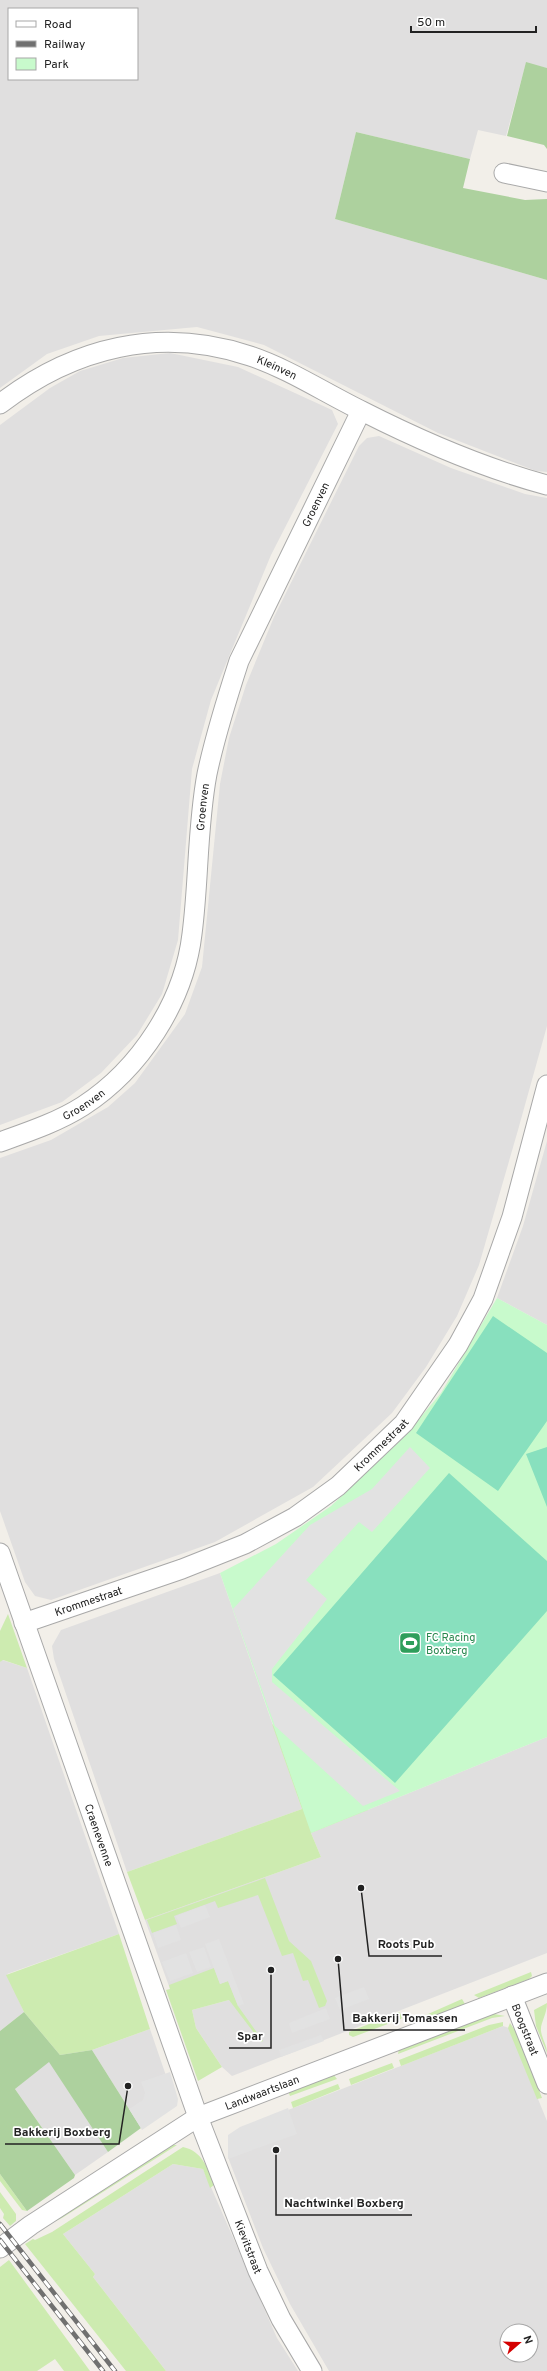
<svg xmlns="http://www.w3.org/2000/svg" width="547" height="2371" font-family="Overpass,sans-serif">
<rect width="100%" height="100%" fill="#f2efe9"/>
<!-- residential -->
<path fill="#e0dfdf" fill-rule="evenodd" d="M0,0H547V68L526,63L506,136L478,130L470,159L356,132L335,219L547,280V472L536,471L438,433L264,345L197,327L99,336L47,354L0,388ZM9,9H137V79H9Z
M170,353L238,367L332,410L338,424L271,555L211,700L192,769L178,940L162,994L137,1035L101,1073L62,1102L0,1125V425L50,388L80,371L123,358Z
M379,436L451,468L525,494L547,498V1026L518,1130L479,1265L457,1316L426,1367L392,1413L313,1487L215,1542L51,1600L35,1596L25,1582L0,1511V1158L51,1140L108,1107L135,1083L185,1014L202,967L220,784L229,738L246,685L274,617L359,446L367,438Z
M547,1141V1325L497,1298L523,1226Z
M220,1573L302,1809L127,1872L54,1659L52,1646L61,1630Z
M2,1660L27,1668L119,1934L7,1974L24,2012L0,2031V1662Z
M547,1737V1953L232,2076L222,2067L196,2028L192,2010L229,2000L170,1989L145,1920L321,1857L311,1833Z
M503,2026L509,2028L547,2121V2371H329L290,2304L263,2248L229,2160L230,2136L283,2112ZM507,2331H531V2355H507Z
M150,2029L175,2102L141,2128L92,2050Z
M49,2061L108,2152L75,2175L15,2089Z
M173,2164L203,2169L277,2338L298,2371H166L93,2277L95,2274L63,2234Z"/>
<!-- grass -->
<path fill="#cdebb0" d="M8,1614L27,1668L3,1660L0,1662V1631Z
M272,1724L368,1810L311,1833L321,1857L145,1920L127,1872L302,1809Z
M265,1878L289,1941L311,1961L327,2001L325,2006L319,2008L308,1980L303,1981L293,1953L282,1956L258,1895L218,1908L215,1901L174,1916L177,1924L152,1933L147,1920Z
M119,1934L150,2029L92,2050L60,2055L24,2012L6,1975Z
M214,1968L220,1984L228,1981L238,2006L263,2041L261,2042L229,2000L192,2010L196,2028L222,2067L198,2081L166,1990L170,1989L169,1985Z
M531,1972L532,1976L529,1979L479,1998L474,1995Z
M462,1999L465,2004L421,2021L419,2018Z
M547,2003C547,2015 540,2023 541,2031C542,2039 547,2045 547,2053L536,2026L534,2010Z
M399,2012L402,2016L401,2019L353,2037L349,2035V2032Z
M489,2013L505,2016L492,2018L398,2054L399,2049Z
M503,2022V2026L401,2066L399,2060L489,2025Z
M510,2023L518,2035L542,2098L537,2099L508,2028Z
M392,2063L394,2068L351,2085L349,2079Z
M333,2074L337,2079L290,2096L288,2091Z
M338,2084L340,2089L293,2108L291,2102Z
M172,2145H177L62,2218L45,2226Z
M183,2147C202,2151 208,2168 214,2185L210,2188L203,2169L173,2164L63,2234L95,2274L93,2277L166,2371H126L25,2244L33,2239L35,2240L52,2232Z
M0,2174L27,2211L22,2210L0,2181Z
M0,2192L16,2214V2221L10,2226L3,2218L4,2214L0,2208Z
M9,2260L90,2371H64L55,2359L37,2371H0V2267Z"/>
<!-- forest -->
<path fill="#add19e" d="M526,62L547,68V149L544,145L507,136Z
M356,132L470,159L463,188L525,200L547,199V280L335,219Z
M24,2012L60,2055L92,2050L141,2128L108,2152L49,2062L15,2089L75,2175L74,2178L27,2211L0,2174V2031Z"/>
<!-- park -->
<path fill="#c8facc" d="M497,1298L547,1325V1737L311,1833L220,1573L276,1544L331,1506L402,1439L441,1393Z"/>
<!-- pitch -->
<path fill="#88e0be" d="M493,1316L547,1353V1421L498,1491L416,1433Z
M547,1447V1507L526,1454Z
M449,1473L547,1561V1611L395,1783L273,1675Z"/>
<!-- parking -->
<path fill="#e2e2e2" d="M410,1447L430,1468L372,1532L359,1522L306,1580L327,1599L272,1669V1682L400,1791L363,1806L275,1726L233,1609L310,1525L372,1489Z
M205,1905L210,1917L181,1928L176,1916Z
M176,1925L181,1940L158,1948L153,1933Z
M219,1939L244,2004L238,2006L228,1981L220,1984L205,1944Z
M204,1947L211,1967L197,1972L189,1952Z
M186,1953L193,1973L170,1981L162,1962Z
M364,1987L369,1999L340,2010L335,1998Z
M326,2008L330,2019L292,2033L289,2023Z
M321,2035L324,2041L281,2057L279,2050Z
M170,2072L178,2099L177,2106L142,2130L129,2109L143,2100L145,2093L141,2082Z
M288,2108L297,2134L228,2159V2135L240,2127Z"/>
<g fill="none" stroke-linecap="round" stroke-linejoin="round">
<!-- minor casing -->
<g stroke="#a9a9a9" stroke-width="21">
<g id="minor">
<path d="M504,173L547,182"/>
<path id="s1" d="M0,404C74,347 160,326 250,356C289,369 325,393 362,411C421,441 483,468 547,485"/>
<path id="s2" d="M0,1142C28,1132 58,1122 83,1106C140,1069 184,1002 192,934C199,881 197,827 207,774C215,736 227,698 239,661L361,411"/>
<path id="s3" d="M0,1553L198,2117L258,2271L281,2319L312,2371"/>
<path id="s4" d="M24,1623L182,1569L245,1544L295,1517L338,1486L404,1423L458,1345L483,1299L512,1217L547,1085"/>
<path id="s5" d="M512,1996L547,2084"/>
<path id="s6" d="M0,2248L31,2225L198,2117L547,1983"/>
</g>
</g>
<!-- minor -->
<use href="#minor" stroke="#fff" stroke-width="19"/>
<!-- rail casing -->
<g stroke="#707070" stroke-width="4.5">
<path id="rail" d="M0,2224L115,2371
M0,2240L103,2371"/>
</g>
<!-- rail -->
<use href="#rail" stroke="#fff" stroke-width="3" stroke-dasharray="9" stroke-linecap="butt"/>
</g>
<!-- icons -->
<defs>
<g id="stadium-square" transform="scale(1.15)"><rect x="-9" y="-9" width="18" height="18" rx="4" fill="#2e9e5b" stroke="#fff"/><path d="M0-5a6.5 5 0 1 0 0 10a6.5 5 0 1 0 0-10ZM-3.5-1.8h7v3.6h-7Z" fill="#fff"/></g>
</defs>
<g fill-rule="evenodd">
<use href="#stadium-square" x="410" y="1643"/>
</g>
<g text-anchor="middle" stroke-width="3.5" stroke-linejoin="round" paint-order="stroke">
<!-- street labels -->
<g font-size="11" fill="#222" stroke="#fff">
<text dy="4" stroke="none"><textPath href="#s1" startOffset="295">Kleinven</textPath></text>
<text dy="4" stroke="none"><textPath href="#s2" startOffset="753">Groenven</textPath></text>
<text dy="4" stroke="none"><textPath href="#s2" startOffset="428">Groenven</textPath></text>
<text dy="4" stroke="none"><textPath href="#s2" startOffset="92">Groenven</textPath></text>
<text dy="4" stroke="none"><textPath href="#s4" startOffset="404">Krommestraat</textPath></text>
<text dy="4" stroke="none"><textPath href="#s4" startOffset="68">Krommestraat</textPath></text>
<text dy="4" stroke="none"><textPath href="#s3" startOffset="299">Craenevenne</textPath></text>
<text dy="4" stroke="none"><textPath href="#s5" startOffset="36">Boogstraat</textPath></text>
<text dy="4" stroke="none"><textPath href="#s6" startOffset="306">Landwaartslaan</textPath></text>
<text dy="4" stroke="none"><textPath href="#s3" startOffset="737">Kievitstraat</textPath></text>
</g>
<!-- leisure labels -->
<g font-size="11" fill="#27864d" stroke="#fff" text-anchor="start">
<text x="426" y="1641">FC Racing<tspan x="426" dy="13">Boxberg</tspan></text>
</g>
</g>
<!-- callouts -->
<path fill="none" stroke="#222" stroke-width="1.5" d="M361 1888L369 1956H442M338 1959L344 2030H465M271 1970L271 2048H229M128 2086L119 2144H5M276 2150L276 2215H412"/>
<g fill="#222" stroke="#fff" stroke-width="1.5">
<circle cx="361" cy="1888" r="4"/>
<circle cx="338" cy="1959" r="4"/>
<circle cx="271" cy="1970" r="4"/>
<circle cx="128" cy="2086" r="4"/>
<circle cx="276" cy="2150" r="4"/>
</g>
<g font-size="12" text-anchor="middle" font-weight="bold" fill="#222" stroke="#fff" stroke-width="3.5" stroke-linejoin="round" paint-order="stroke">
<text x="406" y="1948">Roots Pub</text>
<text x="405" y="2022">Bakkerij Tomassen</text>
<text x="250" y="2040">Spar</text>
<text x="62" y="2136">Bakkerij Boxberg</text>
<text x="344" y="2207">Nachtwinkel Boxberg</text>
</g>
<!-- legend -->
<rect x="8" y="8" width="130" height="72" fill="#ffffff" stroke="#a7a7a7"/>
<rect x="16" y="21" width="20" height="6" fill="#ffffff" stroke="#a7a7a7"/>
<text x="44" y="28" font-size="12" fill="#222222">Road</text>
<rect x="16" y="41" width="20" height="6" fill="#707070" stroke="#a7a7a7"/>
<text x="44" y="48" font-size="12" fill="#222222">Railway</text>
<rect x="16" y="58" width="20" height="12" fill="#c8facc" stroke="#a7a7a7"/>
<text x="44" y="68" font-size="12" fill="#222222">Park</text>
<!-- north arrow -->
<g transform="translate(519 2343) rotate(70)"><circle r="19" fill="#ffffff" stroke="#a7a7a7"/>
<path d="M0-3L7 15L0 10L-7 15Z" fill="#d40000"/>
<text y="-6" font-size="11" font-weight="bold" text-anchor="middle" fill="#222222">N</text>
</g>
<!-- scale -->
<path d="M411 26v6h125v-6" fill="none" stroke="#222222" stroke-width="2"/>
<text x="417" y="26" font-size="12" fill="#222222" stroke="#ffffff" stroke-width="3" paint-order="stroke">50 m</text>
</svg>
